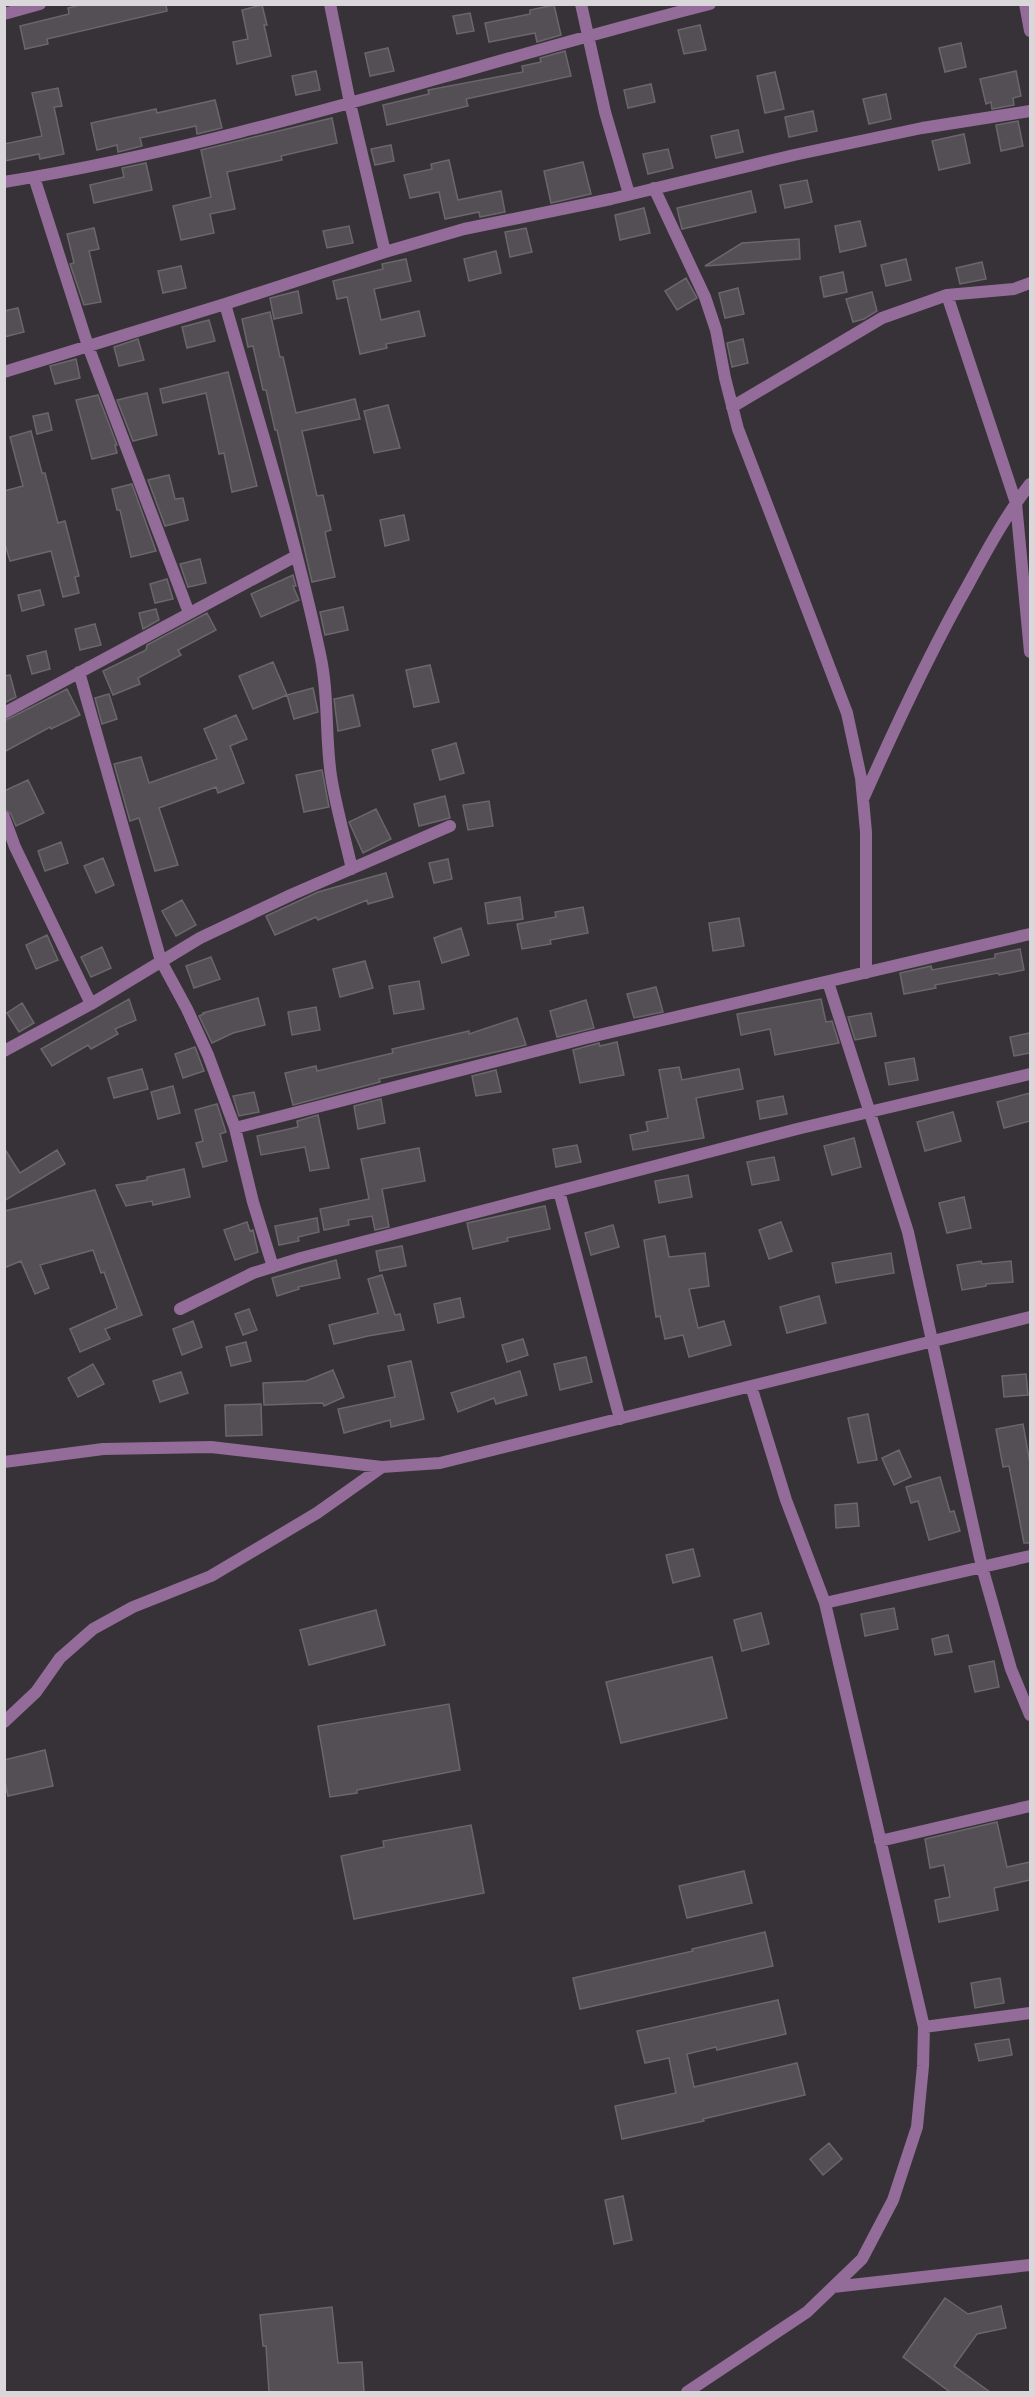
<svg xmlns="http://www.w3.org/2000/svg" width="1035" height="2397" font-family="'Noto Sans',sans-serif">
<rect width="100%" height="100%" fill="#373237"/>
<!-- building -->
<path fill="#544f55" stroke="#6b666c" stroke-width="1.5" d="M84,4H166L167,11L47,39L48,44L25,49L20,26L69,14L68,8Z
M262,5L267,25H264L271,56L237,64L233,42L248,39L242,10Z
M554,5L561,35L537,42L535,33L489,42L485,23L530,14V10Z
M470,13L474,31L457,34L453,16Z
M700,25L706,50L684,54L678,30Z
M961,43L966,67L945,72L939,48Z
M388,48L394,71L370,76L365,53Z
M565,51L571,76L466,99L468,106L387,125L383,105L429,94L428,90L523,72L522,66L541,62L540,58Z
M316,71L320,90L296,95L292,76Z
M1016,71L1021,96L1013,98L1014,105L992,109L991,102L986,104L980,79Z
M775,72L784,109L765,113L757,76Z
M651,84L655,102L628,108L624,90Z
M58,88L62,106L54,107L64,154L40,159L39,154L4,161V144L42,136L32,93Z
M886,94L891,119L869,124L863,99Z
M215,100L222,128L197,134L196,126L140,138L142,146L118,152L117,145L97,150L91,123L156,109L157,113Z
M813,111L817,131L789,137L785,117Z
M332,118L337,143L281,156L282,160L227,172L235,209L210,214L214,233L181,240L173,206L211,197L201,150Z
M1018,121L1023,146L1001,151L996,125Z
M738,130L743,152L716,158L711,136Z
M964,134L970,163L939,170L932,141Z
M391,145L394,161L375,165L371,149Z
M668,149L673,168L648,174L643,154Z
M449,160L458,200L501,191L505,212L480,217L479,212L445,219L439,192L410,198L404,175L432,169L431,164Z
M583,162L591,194L551,203L544,171Z
M146,163L152,190L94,203L90,185L124,177L122,168Z
M807,180L812,202L785,208L780,185Z
M751,191L756,212L682,229L677,208Z
M644,208L650,233L620,240L615,215Z
M860,221L866,246L840,252L835,226Z
M349,226L353,243L327,248L323,231Z
M94,228L99,249L89,251L101,302L84,305L70,264L74,263L67,234Z
M526,228L532,252L510,257L505,232Z
M799,239L800,259L705,266L742,243Z
M496,251L501,273L469,281L464,259Z
M406,259L411,281L374,289L381,320L419,311L425,336L386,344L387,348L360,354L347,297L337,299L333,281L383,269L382,264Z
M906,259L911,280L886,286L881,265Z
M982,262L986,279L960,284L956,268Z
M181,266L186,288L163,293L158,271Z
M843,272L847,292L824,297L820,277Z
M686,278L697,298L677,310L665,291Z
M738,288L744,314L725,318L719,293Z
M298,291L302,313L274,319L270,298Z
M872,292L877,311L864,319L853,322L846,299Z
M18,308L24,332L4,337V311Z
M270,312L280,357H283L296,413L355,399L360,419L302,431L317,496L323,495L331,530L325,532L335,577L312,582L277,430H275L266,390H263L253,346L248,347L242,319Z
M209,320L215,341L187,348L182,327Z
M138,339L144,360L119,366L114,347Z
M743,339L748,363L732,367L727,343Z
M76,359L80,378L55,384L50,366Z
M228,372L257,486L232,492L224,453L219,454L206,393L163,403L160,389Z
M147,393L157,435L133,441L117,400Z
M98,395L117,445H115L117,453L92,459L76,400Z
M388,405L400,448L374,453L364,411Z
M48,413L52,430L37,434L33,416Z
M31,431L42,473H45L58,523L65,521L79,576L75,577L79,593L63,597L51,551L10,561L4,541V491L23,486L10,437Z
M169,475L175,499L183,498L188,520L165,526L148,480Z
M132,484L156,551L131,557L120,510H117L112,489Z
M404,515L409,540L385,546L380,520Z
M200,559L206,583L188,587L180,564Z
M293,575L296,586H293L299,600L261,617L251,594Z
M167,579L173,599L155,603L150,584Z
M40,590L44,605L22,611L18,595Z
M343,607L348,630L325,635L320,612Z
M156,609L159,620L143,629L139,613Z
M207,613L216,630L178,650L181,655L138,678L140,684L113,695L103,671L146,650L147,645Z
M95,624L101,645L80,650L75,629Z
M46,651L50,669L32,674L27,656Z
M273,662L287,695L253,709L239,676Z
M430,665L439,702L414,707L406,670Z
M10,675L16,697L4,703V676Z
M313,688L318,712L294,719L287,695Z
M67,689L80,715L51,729L50,727L4,752V721Z
M109,694L117,719L102,724L95,698Z
M353,695L360,726L338,731L334,699Z
M236,715L247,739L230,746L244,783L218,793L216,787L159,808L178,865L155,871L139,818L130,821L114,764L141,757L149,783L217,759L204,729Z
M456,743L464,773L440,780L432,750Z
M322,770L329,807L304,812L296,775Z
M28,780L44,813L16,826L11,814L4,809V791Z
M445,796L450,818L419,826L414,804Z
M489,801L493,826L468,830L463,805Z
M376,809L391,839L363,853L349,822Z
M61,842L68,863L45,871L38,851Z
M103,858L114,885L96,893L84,866Z
M448,859L452,879L434,883L429,863Z
M386,873L393,897L368,904L367,900L318,920L316,917L275,935L266,916L318,892Z
M520,897L523,919L488,924L485,903Z
M182,900L196,925L176,936L162,911Z
M583,907L588,933L550,940L551,944L522,949L517,924L556,917L555,912Z
M739,918L744,946L713,951L709,923Z
M461,928L469,955L442,963L434,938Z
M47,935L58,960L36,969L26,945Z
M102,947L111,968L91,977L81,957Z
M1020,949L1024,970L999,975L998,973L935,985L936,988L904,994L900,973L931,966L932,970L995,958V954Z
M211,957L220,979L194,988L186,966Z
M365,961L373,988L340,997L333,969Z
M419,981L424,1009L394,1014L389,986Z
M656,987L663,1012L634,1018L627,994Z
M258,998L265,1025L233,1033L212,1043L199,1016L204,1014L203,1013Z
M129,999L136,1020L115,1029L118,1034L91,1049L88,1045L52,1066L41,1049Z
M821,999L826,1022L832,1021L839,1043L775,1055L770,1029L741,1035L737,1014Z
M586,1000L594,1028L557,1037L550,1011Z
M22,1003L34,1023L19,1032L7,1013Z
M316,1007L320,1030L292,1035L288,1012Z
M871,1013L876,1036L855,1040L848,1017Z
M517,1018L526,1045L379,1079L380,1082L293,1105L285,1073L316,1066L317,1071L393,1053L392,1049L469,1031V1034Z
M1030,1033V1053L1014,1056L1010,1037Z
M617,1042L624,1075L580,1083L573,1050L599,1043L600,1046Z
M195,1047L204,1071L183,1078L175,1054Z
M914,1058L918,1080L889,1085L885,1063Z
M679,1067L682,1080L739,1069L743,1089L696,1098L704,1138L633,1150L630,1135L648,1131L646,1122L668,1118L659,1070Z
M142,1069L148,1089L114,1098L108,1078Z
M496,1070L501,1092L476,1096L472,1076Z
M173,1086L180,1113L158,1119L151,1092Z
M254,1092L259,1112L239,1116L233,1096Z
M1030,1093V1121L1004,1128L997,1102Z
M783,1096L787,1114L760,1119L757,1101Z
M381,1099L385,1123L358,1129L354,1106Z
M217,1104L226,1132L220,1134L227,1161L203,1167L196,1143L203,1141L195,1110Z
M953,1112L961,1141L925,1151L917,1122Z
M318,1115L329,1168L310,1171L305,1147L261,1155L257,1136L298,1127L297,1121Z
M854,1138L861,1167L832,1175L824,1146Z
M577,1145L581,1162L556,1167L553,1149Z
M4,1148L20,1173L57,1150L65,1164L4,1201Z
M419,1148L425,1181L382,1189L389,1227L375,1230L372,1216L348,1220L349,1225L324,1230L320,1209L369,1199L361,1159Z
M774,1157L779,1180L752,1185L747,1162Z
M184,1169L190,1197L153,1205L152,1201L126,1206L116,1185L147,1180V1177Z
M688,1175L692,1197L659,1203L655,1181Z
M95,1190L142,1315L105,1329L110,1339L80,1352L70,1329L117,1308L104,1272L101,1273L93,1250L40,1265L49,1288L35,1294L21,1261L4,1268V1211Z
M964,1197L971,1228L947,1233L939,1203Z
M545,1206L550,1229L507,1238L508,1241L473,1249L467,1223Z
M317,1218L319,1232L298,1237L299,1241L279,1245L275,1226Z
M247,1222L250,1231L253,1230L258,1252L235,1260L224,1230Z
M781,1222L792,1251L769,1259L759,1230Z
M613,1225L619,1247L591,1255L585,1233Z
M665,1236L669,1257L705,1253L709,1286L689,1289L698,1328L724,1321L731,1345L689,1357L683,1335L665,1339L660,1316L656,1317L644,1240Z
M402,1246L406,1266L380,1271L376,1251Z
M891,1253L894,1273L836,1283L832,1263Z
M336,1260L340,1278L298,1287L299,1289L277,1296L272,1278Z
M981,1261L982,1264L1011,1261L1013,1282L986,1284V1286L962,1290L957,1265Z
M382,1275L395,1315L400,1314L404,1330L368,1336L334,1344L329,1325L378,1313L368,1279Z
M819,1296L826,1323L787,1333L780,1307Z
M460,1298L464,1317L438,1323L434,1304Z
M249,1309L257,1330L243,1335L235,1314Z
M193,1321L202,1347L182,1355L173,1329Z
M523,1339L528,1355L507,1362L502,1345Z
M246,1342L251,1361L231,1366L226,1347Z
M586,1357L592,1382L560,1390L554,1364Z
M411,1361L424,1419L391,1427L390,1420L344,1433L338,1409L395,1397L388,1366Z
M93,1364L104,1384L78,1397L68,1378Z
M333,1370L344,1397L324,1406L323,1403L264,1405L263,1383L306,1381Z
M520,1371L527,1395L496,1404L494,1398L458,1412L451,1393Z
M181,1372L188,1393L160,1402L153,1381Z
M1026,1374L1028,1395L1004,1397L1002,1376Z
M261,1404L262,1435L226,1436L225,1405Z
M868,1414L877,1460L858,1463L848,1418Z
M1023,1424L1030,1463V1543H1024L1009,1466L1003,1467L996,1429Z
M899,1450L911,1477L894,1485L882,1458Z
M940,1477L950,1512L954,1511L960,1531L929,1540L918,1501L911,1503L906,1487Z
M857,1503L859,1526L836,1528L835,1505Z
M693,1549L700,1576L673,1583L666,1555Z
M894,1608L898,1629L865,1636L861,1614Z
M376,1610L385,1645L309,1665L300,1630Z
M761,1613L769,1644L742,1651L734,1620Z
M948,1635L952,1652L935,1655L932,1639Z
M712,1657L727,1718L621,1743L606,1682Z
M994,1661L999,1687L975,1692L969,1666Z
M449,1704L460,1770L357,1790V1793L330,1797L318,1726Z
M45,1750L53,1786L8,1796L4,1778V1760Z
M997,1822L1007,1867L1030,1862V1880L994,1888L998,1910L939,1922L935,1900L950,1897L944,1865L930,1868L925,1839Z
M471,1825L484,1893L354,1919L341,1856L384,1847L383,1841Z
M744,1871L752,1903L687,1918L679,1886Z
M765,1932L773,1966L580,2009L573,1978L693,1951L692,1949Z
M1000,1978L1004,2003L975,2008L971,1983Z
M778,2000L786,2034L717,2050L716,2047L687,2054L694,2087L797,2063L805,2095L703,2119L704,2121L622,2139L615,2106L676,2093L669,2058L645,2063L637,2031Z
M1009,2039L1012,2055L979,2061L975,2044Z
M829,2143L842,2159L823,2175L810,2159Z
M623,2196L632,2240L614,2244L605,2200Z
M945,2298L968,2314L1001,2306L1006,2328L977,2334L954,2366L990,2392H950L903,2357Z
M332,2307L338,2363L362,2362L364,2392H269L266,2346H263L260,2315Z"/>
<g fill="none" stroke-linecap="round" stroke-linejoin="round">
<!-- minor -->
<path stroke="#936c99" stroke-width="12" d="M330,4L350,103L385,252
M581,4L605,112L629,194
M1025,4L1030,31
M4,14L40,4
M34,177L88,346L189,613
M4,182C244,143 475,63 710,4
M654,188L705,297L716,330L725,378L738,429L847,713L861,778L866,832V973
M947,295L1016,503L1030,652
M225,304C258,420 295,536 320,654C329,694 325,735 331,776C336,807 345,838 352,869
M4,372L225,304L385,252L464,229L611,199L794,155L922,128L1030,111
M732,407L882,318L947,295L1014,289L1030,283
M79,672L161,961L187,1009L208,1055L235,1128L253,1202L273,1267
M4,713L296,556
M864,797C896,725 929,654 968,585C987,550 1006,515 1030,484
M4,817L15,847L91,1004
M828,982L908,1232L982,1567L1011,1669L1030,1715
M4,1051L91,1004L200,938L293,894L450,826
M235,1128L586,1038L1030,934
M559,1191L620,1419
M180,1309L253,1273L301,1258L797,1129L1030,1074
M751,1386L786,1500L825,1603
M4,1462L103,1449L211,1447L382,1467L440,1463L1030,1317
M4,1722L36,1692L60,1658L93,1629L133,1607L211,1576L317,1513L382,1467
M880,1841L1030,1806
M924,2027L1030,2013
M833,2287L1030,2265
M687,2392L807,2312L862,2259L893,2200L917,2127L923,2066L924,2027L825,1603L1030,1556"/>
</g>
<!-- border -->
<rect width="1035" height="2397" fill="none" stroke="#dad7db" stroke-width="12"/>
</svg>
